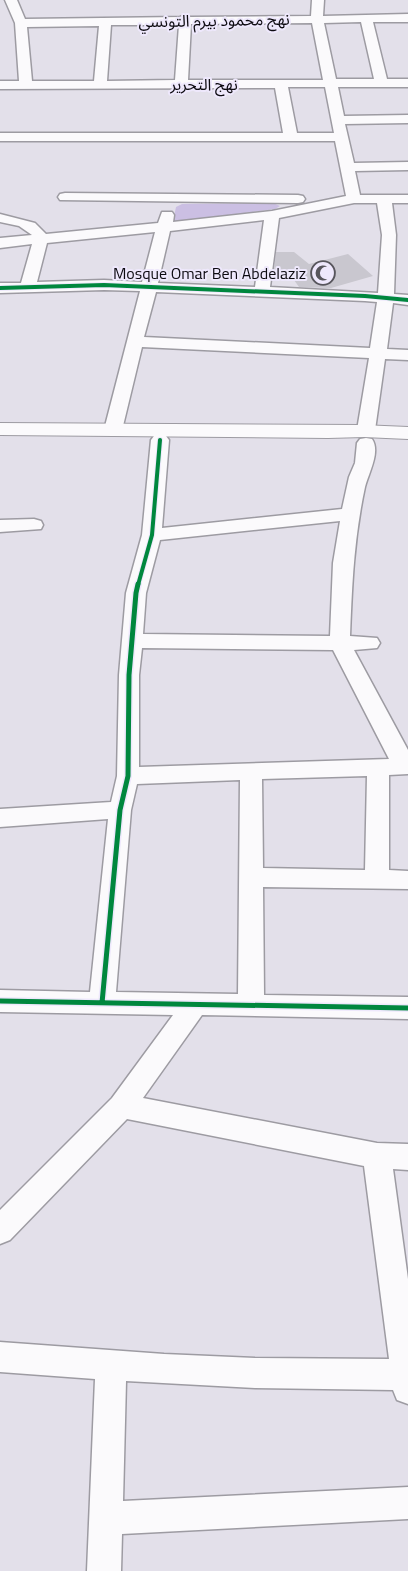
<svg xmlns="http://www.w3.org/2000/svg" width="408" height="1571" font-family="'Titillium Web','Noto Sans Arabic',sans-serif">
<rect width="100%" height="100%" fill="#e3e0ea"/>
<!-- green -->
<path fill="#cbbfe3" d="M273,203L280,206L275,209L179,222L173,221L176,207L182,204Z"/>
<!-- building -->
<path fill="#c9c7cf" d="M276,252H294L309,264L348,254L373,276L331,288L299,287L294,280L280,278L274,271Z"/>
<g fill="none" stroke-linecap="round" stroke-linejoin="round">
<!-- street casing -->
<g stroke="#9d9ba2" stroke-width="3">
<path id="street" d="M5,0H17L25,19L180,17L185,15L190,17L311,16L312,0H324L323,16L408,14V22H373L387,79H408V87H338L344,116L408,115V123L345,124L354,163L408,162V170L355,171L360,195H408V203H392L396,235L394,294L408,295V305L393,303L387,349L408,350V360L385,359L375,430L372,434L366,435L360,434L357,430L369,358L142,347L122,430L119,434L113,435L107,434L104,430L140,291L104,290L0,293V283H21L32,244L0,248V238L32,235L19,226L0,222V214L35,223L46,234L158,223L162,212H172L174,215L173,222L272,211L346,196L335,141H0V133H283L275,88L0,89V81H19L15,23ZM361,22L374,79H336L324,23ZM312,23L323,80H188L191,24ZM111,25H179L175,80L107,81ZM99,26L94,81H32L27,27ZM288,87H325L334,133H297ZM354,203H377L382,235L378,293L270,287L279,218ZM264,220L255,287L158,283L170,231ZM155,232L142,282L104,280L37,282L47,243ZM156,292L365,301L377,302L370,348L144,337Z
M65,193L298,195L303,196L305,199L303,202L298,203L60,200L58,197L60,194Z
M160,435L166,436L169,440L162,528L342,509L349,477L355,463L357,443L360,439L366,438L372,439C381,452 368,474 365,487C354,538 352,584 350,636L377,638L380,643L377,648L354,650L408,750V774L389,775V870L408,871V889L263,887L264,995L408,997V1019L202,1015L143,1098L377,1143L408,1144V1170L393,1169L408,1279V1404L397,1400L393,1390L255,1388L126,1381L123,1501L408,1487V1519L122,1534L121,1571H87L95,1379L0,1372V1342L164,1354L255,1358L389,1359L364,1166L127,1119L10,1240L0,1244V1210L112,1098L173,1015L0,1012V990L90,992L108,819L0,827V809L111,802L117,776L119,675L126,593L142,535L151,440L154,436ZM340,521L333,563L330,636L143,634L146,593L160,540ZM142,648L333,650L389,759L139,767V675ZM367,776L365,870L263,868L262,779ZM240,780L238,994L116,992L131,810L137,784Z
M34,519L41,521L43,525L41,529L0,532V520Z"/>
</g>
<!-- secondary casing -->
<g stroke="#9d9ba2" stroke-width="2">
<path id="secondary" d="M0,423L361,425L408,427V439L364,437L328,438L0,435Z"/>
</g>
<!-- street -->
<use href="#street" fill="#fbfafc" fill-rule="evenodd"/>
<!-- secondary -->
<use href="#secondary" fill="#fbfafc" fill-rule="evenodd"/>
<!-- cycleway-far1 casing -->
<g stroke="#eee8fc" stroke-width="6">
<path id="cycleway-far1" d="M0,288L104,285L365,296L408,300
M138,585L152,535L160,440"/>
</g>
<!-- cycleway casing -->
<g stroke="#eee8fc" stroke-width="8">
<path id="cycleway" d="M0,1001L408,1008
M102,1003L120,810L128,776L129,675L136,593L138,584"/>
</g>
<!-- cycleway-far1 -->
<use href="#cycleway-far1" stroke="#00873e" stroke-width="4"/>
<!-- cycleway -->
<use href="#cycleway" stroke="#00873e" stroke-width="5"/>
</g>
<!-- icons -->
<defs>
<g id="mosque-ring" transform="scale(1.25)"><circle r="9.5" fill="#eee8fc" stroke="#57555c" stroke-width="1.5"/><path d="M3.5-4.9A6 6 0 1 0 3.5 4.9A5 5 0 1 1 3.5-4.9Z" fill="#57555c"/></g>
</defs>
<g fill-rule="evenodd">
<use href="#mosque-ring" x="323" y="273"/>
</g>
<g text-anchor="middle" stroke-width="4" stroke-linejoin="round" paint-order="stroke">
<!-- far-street labels -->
<g font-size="16" fill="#0c0a10" stroke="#eee8fc">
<text transform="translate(214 20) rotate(-1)" y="6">نهج محمود بيرم التونسي</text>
<text x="204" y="90">نهج التحرير</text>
</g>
<!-- far-poi labels -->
<g font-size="16" fill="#0c0a10" stroke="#eee8fc" text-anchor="end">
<text x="306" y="279">Mosque Omar Ben Abdelaziz</text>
</g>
</g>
</svg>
